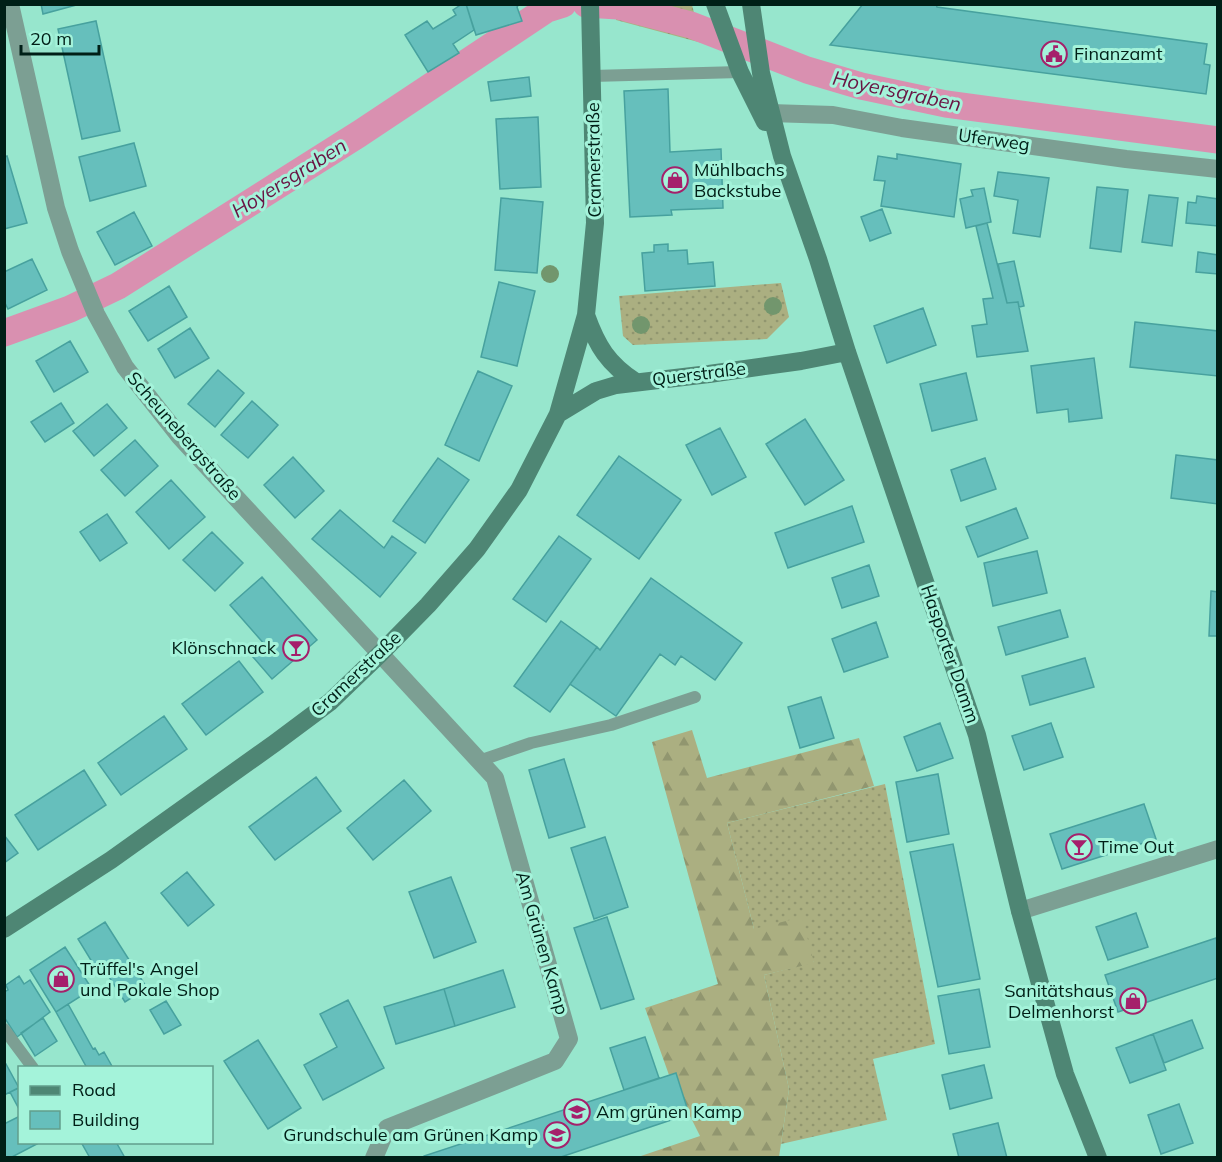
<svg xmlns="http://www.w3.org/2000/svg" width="1222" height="1162" font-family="Mulish,sans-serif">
<defs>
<pattern id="grass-dots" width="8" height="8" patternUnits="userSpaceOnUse" patternTransform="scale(1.5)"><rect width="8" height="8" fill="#abaf81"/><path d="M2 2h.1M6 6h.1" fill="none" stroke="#91966f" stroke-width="1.8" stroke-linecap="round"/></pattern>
<pattern id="forest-firs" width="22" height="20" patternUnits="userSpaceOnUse" patternTransform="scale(1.5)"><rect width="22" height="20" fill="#abaf81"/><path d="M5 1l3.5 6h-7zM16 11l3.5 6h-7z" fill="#91966f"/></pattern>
</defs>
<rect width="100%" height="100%" fill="#97e6cd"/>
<!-- grass -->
<path fill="url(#grass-dots)" d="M616,5H692L702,43L616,20Z
M781,283L789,317L767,339L633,345L623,336L619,296Z
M885,784L935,1044L873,1059L887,1120L781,1144L789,1089L764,975L814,962L754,929L727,823Z"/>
<!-- forest -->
<path fill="url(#forest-firs)" d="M692,730L707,778L859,738L874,786L727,823L754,929L802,917L814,963L764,975L789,1089L779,1157L635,1158L700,1136L689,1114L676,1073L669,1075L645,1008L718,984L652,742Z"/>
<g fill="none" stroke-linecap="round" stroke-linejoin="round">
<!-- canal -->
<path stroke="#d990b0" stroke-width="27" d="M586,4L618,6L691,25L807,70L861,86L946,104L1218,140
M4,333L70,309L118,286L359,134L547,9L563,4"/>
</g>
<!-- building -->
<path fill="#66bfbc" stroke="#47a19e" stroke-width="1.5" d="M41,4H80L43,14Z
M462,4H466L474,30L453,44L459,53L428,72L405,35L427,21L433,29L456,15L453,10Z
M466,4H519L517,7L522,21L476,35Z
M863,4H936L937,7L1207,44L1204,64L1210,65L1206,94L830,45Z
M96,21L120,131L82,139L58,29Z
M529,77L531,96L491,101L488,82Z
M668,89L670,152L721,149L723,208L671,210L672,215L630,217L624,91Z
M538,117L541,187L500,189L496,119Z
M134,143L146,186L90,201L79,157Z
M897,154L961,164L954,217L881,206L885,181L874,180L878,156L897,159Z
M7,156L27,223L4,229V157Z
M998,172L1049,178L1040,237L1013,233L1018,200L994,196Z
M1097,187L1128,190L1121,252L1090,248Z
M984,188L991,222L966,228L960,199L973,196L971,190Z
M1149,195L1178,198L1172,246L1142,242Z
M1197,196L1218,199V226L1186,223L1188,202L1196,203Z
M501,198L543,202L537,273L495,270Z
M882,209L891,233L870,241L861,217Z
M134,212L152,246L115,265L97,232Z
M987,223L1007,303L1018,302L1028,351L977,357L972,326L987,324L983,299L993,298L976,226Z
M668,244V251L687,250L688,264L713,262L715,286L645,291L642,253L654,252V245Z
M1198,252L1218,255V274L1196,272Z
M32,259L47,290L8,309L4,301V272Z
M1014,261L1024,306L1019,307L1018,302L1007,303L998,264Z
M499,282L535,291L517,366L481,357Z
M169,286L187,317L148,341L129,311Z
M923,308L936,345L887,363L874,326Z
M1135,322L1218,331V376L1130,367Z
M190,328L209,358L175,378L158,349Z
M70,341L88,372L54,392L36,361Z
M1094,358L1102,418L1069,422L1068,409L1037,413L1031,366Z
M218,370L244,393L215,427L188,404Z
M478,371L512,386L479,461L445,445Z
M966,373L977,420L932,431L920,384Z
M252,401L278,425L248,458L221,435Z
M61,403L74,423L45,442L31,422Z
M107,404L127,428L94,456L73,431Z
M805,419L844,480L805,505L766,444Z
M720,428L746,477L712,495L686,445Z
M135,440L158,466L125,496L101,470Z
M1176,455L1218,460V504L1171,498Z
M619,456L681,500L639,559L577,515Z
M293,457L324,491L295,518L264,485Z
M438,458L469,480L425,543L393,521Z
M985,458L996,489L961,501L951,470Z
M171,480L205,517L169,549L136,512Z
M852,506L864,542L788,568L775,533Z
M1016,508L1028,538L978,557L966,527Z
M340,510L384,548L392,536L416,553L380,597L312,539Z
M107,514L127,543L100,561L80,532Z
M212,532L243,563L215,591L183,560Z
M559,536L591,559L546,622L513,599Z
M1037,551L1047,593L993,606L984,563Z
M869,565L879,596L842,608L832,578Z
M262,577L317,640L272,679L253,657L266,646L230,605Z
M651,578L742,643L715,680L681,656L675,665L660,654L616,716L570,684L597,647L600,650Z
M1211,591L1218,592V636H1209Z
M1060,610L1068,637L1006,655L998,627Z
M561,621L597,647L550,712L514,686Z
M876,622L888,657L844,672L832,639Z
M1085,658L1094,687L1030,705L1022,676Z
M239,661L263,692L206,735L182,704Z
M821,697L834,738L800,748L788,707Z
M164,716L187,749L121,795L98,763Z
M940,723L953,758L917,771L904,737Z
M1051,723L1063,757L1024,770L1012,736Z
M564,759L585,827L549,838L529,770Z
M84,770L106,805L38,850L15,815Z
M938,774L949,834L907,842L896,782Z
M316,777L341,811L275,860L249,827Z
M404,780L431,811L373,860L347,828Z
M1144,804L1156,839L1062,869L1050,834Z
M4,835L18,853L4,863Z
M605,837L628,907L594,919L571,848Z
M953,844L980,979L938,987L910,852Z
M187,872L214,905L188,926L161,893Z
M451,877L476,942L434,958L409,892Z
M1136,913L1148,947L1108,960L1096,927Z
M607,917L634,999L601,1009L574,928Z
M105,922L147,988L125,1002L106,972L100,975L78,939Z
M1216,938L1218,944V978L1118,1012L1105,975Z
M65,947L92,989L56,1012L30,970Z
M503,970L515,1007L455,1026L444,989Z
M19,976L24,984L30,980L50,1012L17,1037L4,1017V992L8,990L6,985Z
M444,989L455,1026L396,1044L384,1007Z
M979,989L990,1047L949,1054L938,996Z
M348,1000L384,1068L323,1100L304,1065L337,1047L320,1014Z
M166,1001L181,1025L164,1034L150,1010Z
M68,1004L93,1049L95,1048L99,1055L104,1052L113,1068H87L56,1012Z
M43,1018L57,1041L35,1056L21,1033Z
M1192,1020L1203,1048L1164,1063L1153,1034Z
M1153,1034L1166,1070L1130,1083L1116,1048Z
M645,1037L659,1078L624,1090L610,1048Z
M258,1040L301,1108L268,1129L224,1061Z
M6,1064L19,1088L4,1095V1065Z
M984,1065L992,1098L950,1109L942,1075Z
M676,1073L689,1114L558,1158H424V1156Z
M20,1087V1111L10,1092Z
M1179,1104L1193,1143L1161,1154L1148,1115Z
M20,1116V1142L37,1144L10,1158H4V1124Z
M998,1123L1007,1158H959L953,1134Z
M81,1142H116L125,1158H90Z"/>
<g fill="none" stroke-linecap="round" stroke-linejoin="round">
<!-- lane -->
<path stroke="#7c9f93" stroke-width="12" d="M592,76L740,72
M479,761L531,743L611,725L695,697
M4,1029L33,1068"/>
<!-- street -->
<path stroke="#7c9f93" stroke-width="18" d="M10,4L56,208L70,251L96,314L125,367L180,437L495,778L569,1039L555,1061L387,1128L374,1158
M770,113L833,115L902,128L1126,159L1218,169
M1020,911L1218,849"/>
<!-- secondary -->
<path stroke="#4e8674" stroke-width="18" d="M715,4L740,72L765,122
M751,4L761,73L782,156L818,259L847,352L977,735L1020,911L1065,1074L1098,1158
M586,315C597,346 608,364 636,382
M558,414L596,391L616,385L709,374L801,361L847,352
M4,929L111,860L275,743L330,702L381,653L428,605L477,549L519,490L558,414L586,315L595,223L590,4"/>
</g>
<!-- trees -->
<g fill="#72966d">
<circle cx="550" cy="274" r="9"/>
<circle cx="773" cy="306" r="9"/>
<circle cx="641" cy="325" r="9"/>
</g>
<!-- icons -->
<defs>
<g id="civic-ring" transform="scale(1.35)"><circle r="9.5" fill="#a4f3da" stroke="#a5206b" stroke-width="1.5"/><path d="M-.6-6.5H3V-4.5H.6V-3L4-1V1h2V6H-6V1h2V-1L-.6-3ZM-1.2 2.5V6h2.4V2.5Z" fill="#a5206b"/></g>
<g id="shop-ring" transform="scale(1.35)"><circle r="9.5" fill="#a4f3da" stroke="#a5206b" stroke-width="1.5"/><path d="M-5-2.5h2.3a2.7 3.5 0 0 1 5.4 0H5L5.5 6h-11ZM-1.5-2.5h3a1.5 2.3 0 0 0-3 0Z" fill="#a5206b"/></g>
<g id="bar-ring" transform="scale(1.35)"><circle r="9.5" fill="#a4f3da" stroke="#a5206b" stroke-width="1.5"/><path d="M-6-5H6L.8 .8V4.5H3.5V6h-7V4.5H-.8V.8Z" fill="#a5206b"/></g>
<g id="school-ring" transform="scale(1.35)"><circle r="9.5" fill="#a4f3da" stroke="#a5206b" stroke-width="1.5"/><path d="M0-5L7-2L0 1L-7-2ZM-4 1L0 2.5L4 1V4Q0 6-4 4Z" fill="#a5206b"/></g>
</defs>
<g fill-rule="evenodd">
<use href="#civic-ring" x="1054" y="54"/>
<use href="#shop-ring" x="675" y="180"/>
<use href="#bar-ring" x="296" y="648"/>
<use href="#bar-ring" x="1079" y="847"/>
<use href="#shop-ring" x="61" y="979"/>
<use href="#shop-ring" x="1133" y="1001"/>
<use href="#school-ring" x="577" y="1112"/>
<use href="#school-ring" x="557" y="1135"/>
</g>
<g text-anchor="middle" stroke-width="6" stroke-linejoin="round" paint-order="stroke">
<!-- poi labels -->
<g font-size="18" fill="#001f17" stroke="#a4f3da" text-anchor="start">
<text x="1074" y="60">Finanzamt</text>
<text x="694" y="176">Mühlbachs<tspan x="694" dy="21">Backstube</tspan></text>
<text x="276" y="654" text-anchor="end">Klönschnack</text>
<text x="1098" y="853">Time Out</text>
<text x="80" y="975">Trüffel's Angel<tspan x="80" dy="21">und Pokale Shop</tspan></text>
<text x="1114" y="997" text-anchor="end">Sanitätshaus<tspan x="1114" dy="21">Delmenhorst</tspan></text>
<text x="596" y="1118">Am grünen Kamp</text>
<text x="538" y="1141" text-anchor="end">Grundschule am Grünen Kamp</text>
</g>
<!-- street labels -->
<g font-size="18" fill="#001f17" stroke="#a4f3da">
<text transform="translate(994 140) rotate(8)" y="6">Uferweg</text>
<text transform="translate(594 160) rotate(-91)" y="6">Cramerstraße</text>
<text transform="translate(699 374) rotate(-7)" y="6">Querstraße</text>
<text transform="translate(184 436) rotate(49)" y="6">Scheunebergstraße</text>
<text transform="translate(950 654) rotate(71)" y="6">Hasporter Damm</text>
<text transform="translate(356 674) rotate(-43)" y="6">Cramerstraße</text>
<text transform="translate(542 943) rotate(74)" y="6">Am Grünen Kamp</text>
</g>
<!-- water labels -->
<g font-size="20" font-style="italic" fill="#691443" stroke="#a4f3da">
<text transform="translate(897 91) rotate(12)" y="7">Hoyersgraben</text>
<text transform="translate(289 178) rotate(-32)" y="7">Hoyersgraben</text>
</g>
</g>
<!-- border -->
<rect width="1222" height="1162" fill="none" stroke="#001f17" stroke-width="12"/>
<!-- legend -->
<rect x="18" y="1066" width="195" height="78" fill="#a4f3da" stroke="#629e8c" stroke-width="1.5"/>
<rect x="30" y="1086" width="30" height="9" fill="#4e8674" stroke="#629e8c" stroke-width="1.5"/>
<text x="72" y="1096" font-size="18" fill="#001f17">Road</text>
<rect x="30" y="1111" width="30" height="18" fill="#66bfbc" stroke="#629e8c" stroke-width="1.5"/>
<text x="72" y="1126" font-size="18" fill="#001f17">Building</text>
<!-- scale -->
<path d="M21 45v9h78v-9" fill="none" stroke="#001f17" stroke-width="3"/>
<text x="30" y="45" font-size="18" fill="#001f17" stroke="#a4f3da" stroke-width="4.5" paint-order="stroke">20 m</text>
</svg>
